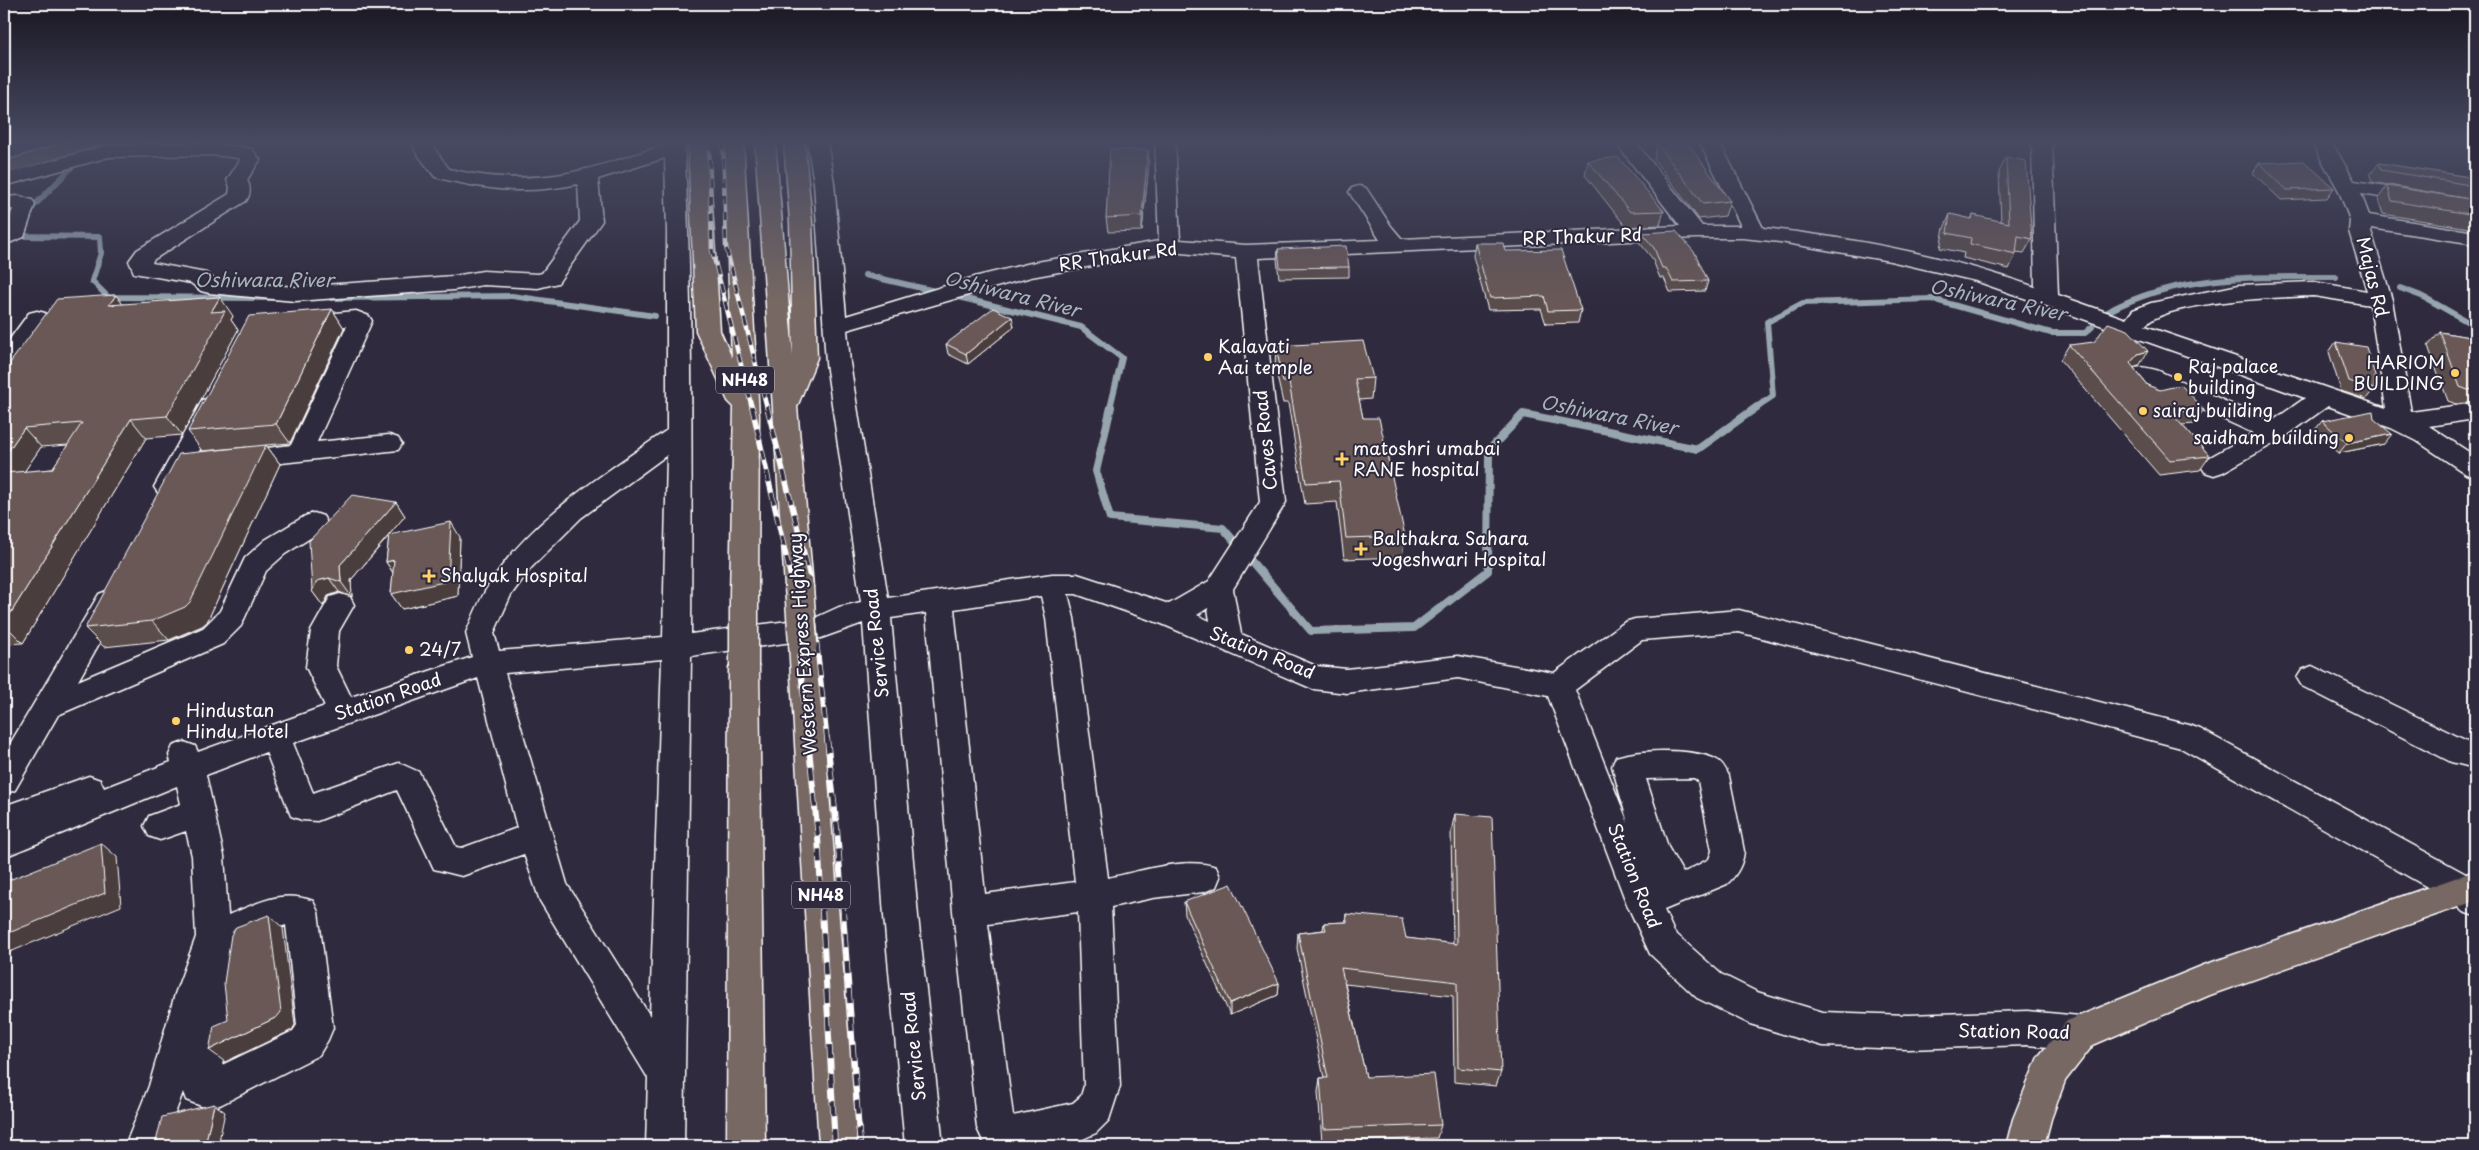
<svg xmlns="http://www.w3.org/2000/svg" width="2479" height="1150" font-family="'Playpen Sans',sans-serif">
<rect width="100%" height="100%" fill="#2f2a3d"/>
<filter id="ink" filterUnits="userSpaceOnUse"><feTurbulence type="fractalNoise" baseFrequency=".02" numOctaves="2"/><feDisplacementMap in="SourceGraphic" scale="10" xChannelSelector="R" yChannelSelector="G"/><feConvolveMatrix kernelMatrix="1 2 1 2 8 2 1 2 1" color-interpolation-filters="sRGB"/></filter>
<g filter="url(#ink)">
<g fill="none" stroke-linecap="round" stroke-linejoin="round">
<!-- stream-far1 -->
<path stroke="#97a5af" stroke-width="6" d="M28,212L73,166
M23,228L24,236L100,237L101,253L92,281L108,297L277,298
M865,275L939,292
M2400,288L2424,297L2475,326
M950,295L1081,327L1122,358L1110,408
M331,298L512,296L655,316
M2109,311C2181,273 2257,277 2336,277
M1755,408L1773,396L1767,322L1803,303L1932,299L2051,333H2085L2092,327"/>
<!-- stream -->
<path stroke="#97a5af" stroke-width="8" d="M1111,407L1096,471L1110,518L1223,528L1311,631L1414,628L1488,571L1489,450L1523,414L1698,449L1757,407"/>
<!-- minor casing -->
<g stroke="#fff" stroke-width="3">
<path id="minor" d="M412,141H432L436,151L449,169C534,189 584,172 664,145V141H684C693,306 692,470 691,634L817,617L839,607L861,602L826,363L814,183L807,141H827L834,183L846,316L978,276L1031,263L1159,241L1155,141H1175L1180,240L1246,245L1380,240L1349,192L1352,188L1359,186L1366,188L1391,226L1402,239L1680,226L1619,147L1622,143H1636L1702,226H1741L1699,141H1719L1763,228C1855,238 1948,256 2035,287L2032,141H2052L2058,295L2126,319L2133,310L2151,303L2239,285L2314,282L2367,291L2349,231L2350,220L2339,191L2311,141H2331L2354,181L2475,200V212L2361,194L2369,215L2475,232V244L2371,228V231L2392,300L2411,412L2475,403V419L2429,426L2475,456V477L2466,474L2417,441L2391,428L2328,406L2282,439L2223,472L2214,475L2205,472L2201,466L2205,460L2253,433L2168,394L2166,401L2157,403L2139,400L2123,378C2132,363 2145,367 2159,371L2271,422L2305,398L1976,281L1890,261L1780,242L1743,238H1696L1258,258L1286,502L1233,589L1241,634L1316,666L1347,669L1458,656L1554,673L1625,622L1635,619L1739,610L2189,725L2200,729L2475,879V916L2463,912L2452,901L2181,748L1739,632L1642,640L1575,690L1628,823L1612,766L1616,757C1640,749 1695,748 1717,760C1723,763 1726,770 1729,776L1744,851C1743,864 1737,875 1727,884L1664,910L1674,932L1721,974L1757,992L1823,1012L1908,1015L2027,1011L2080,1016L2093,1021L2098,1033L2093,1045L2080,1050L2027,1045L1908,1049L1823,1046L1750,1024L1697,998L1650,954L1626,902L1548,696L1458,678L1347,693L1313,689L1162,624L1076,594H1068L1074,618L1108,878C1137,872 1187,856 1216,867L1220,877L1216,887L1204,892L1153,898L1111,907L1120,1086L1109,1120L1096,1133L1083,1139L1047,1146H989L983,1141L977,1128L953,911L926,613L891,618L918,916L943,1146H905L884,916L863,623L821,638L691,656L684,1146H646L648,1078L540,901L524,854L462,876L434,869L397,790L317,821L302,820L291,816L266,752L206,775L224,856L228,915C259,903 281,889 313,901L318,912L333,1028L328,1040L319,1055L222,1104L209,1109L186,1100L183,1092L163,1146H125L149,1086L175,994L196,937L192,856L186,831L160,840L149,836L144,826L149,816L181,804L177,786L4,857V806L89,776L100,780L104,788L171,762L169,755L173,746L184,742L195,746L198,752L325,706L306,667L311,631L330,597L340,594L350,597L354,605L339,631L336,666L351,697L472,657L466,633C473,617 479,600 489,585C529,519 605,474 667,430V232L665,158L598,179L602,221L558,283L538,288L483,285L454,290L295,301L209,293L201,291L191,283L134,273L129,261L137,250L229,194L230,187L227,180L240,160L239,158L212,155L109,157L4,186V174L108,145L212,143L252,149L260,160L247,180C251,188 251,194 246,201L153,260L152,263L206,273L215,280L295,287L454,276L483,271L538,274L542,273L580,221L578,184C526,195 486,190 435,177L416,152ZM1170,252L1236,258L1260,502L1209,581L1169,604L1077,574H1052L888,598L850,363L847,330L1031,277ZM2314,296L2370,305L2386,408L2145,326C2164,301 2281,297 2314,296ZM667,455L663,637L499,651L494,633L511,595L531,568L581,518ZM1041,596L1046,618L1075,882L985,894L954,609ZM1208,608L1210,621L1197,615ZM662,659L650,1016L567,884L505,673ZM478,678L517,828L462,848L456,847L419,772L399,763L313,793L293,743ZM1694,778L1698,781L1712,851L1709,859L1683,873L1668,847L1646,779ZM1078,912L1084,1086L1081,1096L1073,1103L1013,1116L988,924ZM286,925L297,1025L293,1031L222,1065L238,993L244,947L249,938Z
M19,196L32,200L35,204L24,237L4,245V230L6,229L13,209H4V197Z
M37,311L45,313L48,318L12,368L4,371V347L29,313Z
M356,311L369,316L372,321L317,442L389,435L398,438L402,444L398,450L236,468L227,465L223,459L227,453L291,445L347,326L301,329L293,327L290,322L293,317Z
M211,398L220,400L223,406L180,487L176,493L167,496L158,493L154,487L199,406L202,400Z
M314,513L323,516L327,523L323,530L285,554L266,571L241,626L223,644L58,715L15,790L4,794V754L99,594L109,590L119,594L123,601L78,681L203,628L220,611L245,558L265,540L305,516Z
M2312,666L2467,741L2475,742V768L2451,762L2302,686L2297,678L2302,670Z"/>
</g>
<!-- major casing -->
<g stroke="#fff" stroke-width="3">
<path id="major" d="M71,141H103L100,145L4,174V162Z
M2475,871V901L2210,995L2093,1045L2065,1081L2051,1119L2044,1146H2006L2013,1119L2038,1057L2067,1021L2204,965Z"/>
</g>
<!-- highway casing -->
<g stroke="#fff" stroke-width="3">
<path id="highway" d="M688,141H708L720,331L732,358L723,141H743L759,416L758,595L754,602L744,605L734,602L730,595L734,407L728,401L696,331Z
M755,141H775L793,356L790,222L784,141H804L812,222L817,358L797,407L813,587L809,594L799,597L789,594L785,587Z
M803,632L813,635L817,643L857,1146H819L789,643L793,635Z
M744,656L754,659L759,667L765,1146H727L729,667L734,659Z"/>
</g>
<!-- minor -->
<use href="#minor" fill="#2f2a3d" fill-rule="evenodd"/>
<!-- major -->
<use href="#major" fill="#776864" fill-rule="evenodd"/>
<!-- highway -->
<use href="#highway" fill="#776864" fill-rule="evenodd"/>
<!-- rail-far2 casing -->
<g stroke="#fff" stroke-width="4.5">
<path id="rail-far2" d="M709,141L712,250L752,408
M723,141L726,247L767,408"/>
</g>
<!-- rail-far1 casing -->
<g stroke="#fff" stroke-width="5.5">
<path id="rail-far1" d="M752,407L791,578L808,739
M767,407L809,573L827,739"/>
</g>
<!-- rail casing -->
<g stroke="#fff" stroke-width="6">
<path id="rail" d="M808,738L818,837L835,1146
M827,738L837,829L860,1146"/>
</g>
<!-- rail-far2 -->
<use href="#rail-far2" stroke="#2f2a3d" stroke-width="3" stroke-dasharray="9" stroke-linecap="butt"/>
<!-- rail-far1 -->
<use href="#rail-far1" stroke="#2f2a3d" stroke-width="4" stroke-dasharray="11" stroke-linecap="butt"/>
<!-- rail -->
<use href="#rail" stroke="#2f2a3d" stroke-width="4.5" stroke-dasharray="14" stroke-linecap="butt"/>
<!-- highway-bridge casing -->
<g stroke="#fff" stroke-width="31" stroke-linecap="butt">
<path id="highway-bridge" d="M799,587L803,643
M744,595V667"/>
</g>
<!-- highway-bridge -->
<use href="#highway-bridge" stroke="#776864" stroke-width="28"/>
</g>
<!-- wall -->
<path fill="#5a4d4b" stroke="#fff" fill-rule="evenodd" d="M1657,144L1730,201L1725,216L1699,219L1654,159Z
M2006,157L2032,239L2024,253L2016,252V254L2009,269L1963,258L1964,253L1940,248L1944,228L1950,214L1971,219L1973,215L2001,222L1999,172Z
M1588,161L1664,211L1660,225L1626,227L1585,175Z
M2259,163L2334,188L2327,198L2281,200L2253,173Z
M2379,163L2475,178V200L2372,182L2370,175Z
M1149,164L1142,231L1108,232L1106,218Z
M2387,186L2475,200V229L2383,214L2378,199Z
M1642,233L1708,281L1705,291L1670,292L1664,278H1660L1652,258L1639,242Z
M1475,243L1505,251L1581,310L1578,323L1546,324L1541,309L1488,310L1473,256Z
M1278,249L1349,267V277L1279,278L1277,259Z
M123,304L233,316L231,320L238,330L182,435L146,438L23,643L7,644L4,646V371ZM68,445L52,469L24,472L41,447Z
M332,309L344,328L290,443L266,445L280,464L207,622L202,626L169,640L104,647L85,628L247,447L202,451L188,431Z
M1012,317L1014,327L968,364L948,354L946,344Z
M2440,332L2475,338V402L2456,404L2448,401L2428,346Z
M2336,342L2374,389L2366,399L2341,391L2329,352Z
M2069,345L2139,366L2133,367L2147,385L2204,409L2194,424L2182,425L2210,456L2200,470L2159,475L2060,360Z
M1276,346L1373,378L1371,399L1359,400L1363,418L1405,536L1402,557L1344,559L1337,502L1305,504L1288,403H1283L1275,367Z
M2374,419L2384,444L2339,453L2314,431L2322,421Z
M396,502L405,516L389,535L460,537L458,596L402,609L391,594L393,573L386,562L389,536L351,580L352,597L339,592L328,596L323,606L312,591Z
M1455,814L1501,1072L1496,1086L1454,1082L1453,996L1345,984L1366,1077L1441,1125L1437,1138L1322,1142L1318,1092L1320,1078H1324L1297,948L1298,933L1323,930L1324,923L1345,922L1346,914L1406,938L1453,944L1451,831Z
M1184,902L1279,983L1278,995L1230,1015L1185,915Z"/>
<!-- shaded-wall -->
<path fill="#4a3e3d" stroke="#fff" d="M1148,150L1149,164L1142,231V216Z
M4,203L10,211L4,226Z
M116,295L130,314L109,305Z
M220,297L233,316L231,320L238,330L182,435L167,416L211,312Z
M332,309L344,328L290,443L276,424Z
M1012,317L1014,327L968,364L966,354Z
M2148,351L2139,366L2129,369L2130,363L2138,354Z
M131,419L146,438L23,643L4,624Z
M24,428L41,447L9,494L4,487V457Z
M2392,434L2384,444L2339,453L2347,443Z
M266,445L280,464L207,622L202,626L169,640L152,621Z
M396,502L405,516L351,580L352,597L341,582L340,565Z
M451,522L460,537L458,596L402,609L391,594Z
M394,560L396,577L386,562Z
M329,578L339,592L328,596L323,606L312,591L317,581Z
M4,641L7,644L4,646Z
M101,843L117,857L121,906L10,952L4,948V935Z
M269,915L283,928L295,1025L292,1030L225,1062L209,1050L277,1017Z
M1279,983L1278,995L1230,1015V1003Z
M214,1104L225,1112L218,1146H205Z"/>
<!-- building -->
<path fill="#695957" stroke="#fff" d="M1687,142L1730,201L1703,204L1657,144Z
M1110,149L1148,150L1142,216L1106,218Z
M1618,157L1664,211L1630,212L1588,161Z
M2006,157L2026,161L2032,239L2018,236L2016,254L1970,244L1971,238L1947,233L1950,214L1972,219L1973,215L2009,223Z
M2304,161L2334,188L2287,190L2259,163Z
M2379,163L2475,178V186L2381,170Z
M2387,186L2475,200V215L2392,201Z
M1676,231L1695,253L1708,281L1673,282L1666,268H1662L1654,248L1642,233Z
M1475,243H1503L1505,251L1561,250L1581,310L1548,311L1544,296L1490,298Z
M1346,246L1349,267L1280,268L1278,249Z
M116,295L109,305L220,297L211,312L225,311L167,416L131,419L4,624V473L52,469L82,423L24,428L4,457V371L57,299Z
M993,308L1012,317L966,354L946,344Z
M332,309L276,424L188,431L249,316Z
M2108,323L2128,330L2148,351L2138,354L2130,363L2147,385L2160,390L2181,385L2204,409L2171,413L2210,456L2170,460L2069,345L2094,342Z
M2440,332L2475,338V389L2468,390L2460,387Z
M1363,341L1373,378L1355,379L1363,418H1379L1405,536L1346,538L1339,481L1306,483L1289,382H1283L1276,346Z
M2336,342L2366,347L2375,375L2374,389L2349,381Z
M2373,411L2374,419L2392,434L2347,443L2322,421Z
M266,445L190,602L185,607L152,621L85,628L179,454Z
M352,495L396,502L340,565L341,582L329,578L317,581L312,591L309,541Z
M451,522L448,581L391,594L394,560L386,562L389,535Z
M1455,814L1492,817L1501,1072L1458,1068L1457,982L1341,968L1366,1077L1434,1074L1441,1125L1324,1129L1320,1078H1328L1298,933L1326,930L1324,923L1347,922L1346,914L1402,919L1406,938L1457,944Z
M101,843L105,893L4,935V882Z
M1231,884L1279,983L1230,1003L1184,902Z
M269,915L281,1012L277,1017L209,1050L214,1026L228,1020L224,983L231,935L236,927Z
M214,1104L205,1146H155L162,1117Z"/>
</g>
<!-- sky -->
<linearGradient id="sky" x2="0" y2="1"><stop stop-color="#1a1722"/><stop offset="0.47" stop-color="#474a62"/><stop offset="1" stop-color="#474a62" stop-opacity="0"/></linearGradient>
<rect width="2479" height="302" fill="url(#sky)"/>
<!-- markers -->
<g fill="#ffd166" stroke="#2f2a3d" stroke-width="2">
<circle cx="1208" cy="357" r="5"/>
<circle cx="2455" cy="373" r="5"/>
<circle cx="2178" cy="377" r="5"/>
<circle cx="2143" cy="411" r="5"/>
<circle cx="2349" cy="438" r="5"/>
<path d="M1339.5 451.5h5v5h5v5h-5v5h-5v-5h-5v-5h5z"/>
<path d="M1358.5 541.5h5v5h5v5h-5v5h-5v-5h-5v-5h5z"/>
<path d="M426.5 568.5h5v5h5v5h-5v5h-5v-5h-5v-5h5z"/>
<circle cx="409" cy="650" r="5"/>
<circle cx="176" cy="721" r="5"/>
</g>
<g text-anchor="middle" stroke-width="4" stroke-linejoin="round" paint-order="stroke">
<!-- shield labels -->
<g fill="#2f2a3d" stroke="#c1bfc5" stroke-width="1">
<rect x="716" y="366.5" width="58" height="27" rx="4"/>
<rect x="792" y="881.5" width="58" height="27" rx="4"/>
</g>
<g font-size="16" font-weight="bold" fill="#fff">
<text x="745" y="386">NH48</text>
<text x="821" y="901">NH48</text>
</g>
<!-- street labels -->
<g font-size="18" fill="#fff" stroke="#2f2a3d">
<text transform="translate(1582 237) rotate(-2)" y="6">RR Thakur Rd</text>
<text transform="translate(1118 257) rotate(-8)" y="6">RR Thakur Rd</text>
<text transform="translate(2372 277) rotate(76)" y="6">Majas Rd</text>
<text transform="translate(1266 440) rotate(-96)" y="6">Caves Road</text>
<text transform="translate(877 643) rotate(-96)" y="6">Service Road</text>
<text transform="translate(803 644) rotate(-94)" y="6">Western Express Highway</text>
<text transform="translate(1262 653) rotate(22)" y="6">Station Road</text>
<text transform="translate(388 697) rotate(-19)" y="6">Station Road</text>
<text transform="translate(1634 876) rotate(68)" y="6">Station Road</text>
<text transform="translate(2014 1032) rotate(1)" y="6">Station Road</text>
<text transform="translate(914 1046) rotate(-96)" y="6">Service Road</text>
</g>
<!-- poi labels -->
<g font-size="18" fill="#fff" stroke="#2f2a3d" text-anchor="start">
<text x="1218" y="353">Kalavati<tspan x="1218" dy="21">Aai temple</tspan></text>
<text x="2445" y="369" text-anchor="end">HARIOM<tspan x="2445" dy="21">BUILDING</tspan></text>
<text x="2188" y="373">Raj palace<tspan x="2188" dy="21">building</tspan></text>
<text x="2153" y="417">sairaj building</text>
<text x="2339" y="444" text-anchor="end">saidham building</text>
<text x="1353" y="455">matoshri umabai<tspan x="1353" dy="21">RANE hospital</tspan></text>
<text x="1372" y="545">Balthakra Sahara<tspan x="1372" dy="21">Jogeshwari Hospital</tspan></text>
<text x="440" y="582">Shalyak Hospital</text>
<text x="419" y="656">24/7</text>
<text x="186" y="717">Hindustan<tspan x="186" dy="21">Hindu Hotel</tspan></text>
</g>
<!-- water labels -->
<g font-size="19" font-style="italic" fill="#a8b4bc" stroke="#2f2a3d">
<text x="264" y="287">Oshiwara River</text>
<text transform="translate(1012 294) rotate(14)" y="7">Oshiwara River</text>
<text transform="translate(1998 300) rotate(12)" y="7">Oshiwara River</text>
<text transform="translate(1609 415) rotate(11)" y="7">Oshiwara River</text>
</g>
</g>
<!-- margin -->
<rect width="2479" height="1150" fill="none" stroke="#2f2a3d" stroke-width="20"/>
<rect x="10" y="10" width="2459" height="1130" fill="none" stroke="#fff" stroke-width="2" filter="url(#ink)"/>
</svg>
